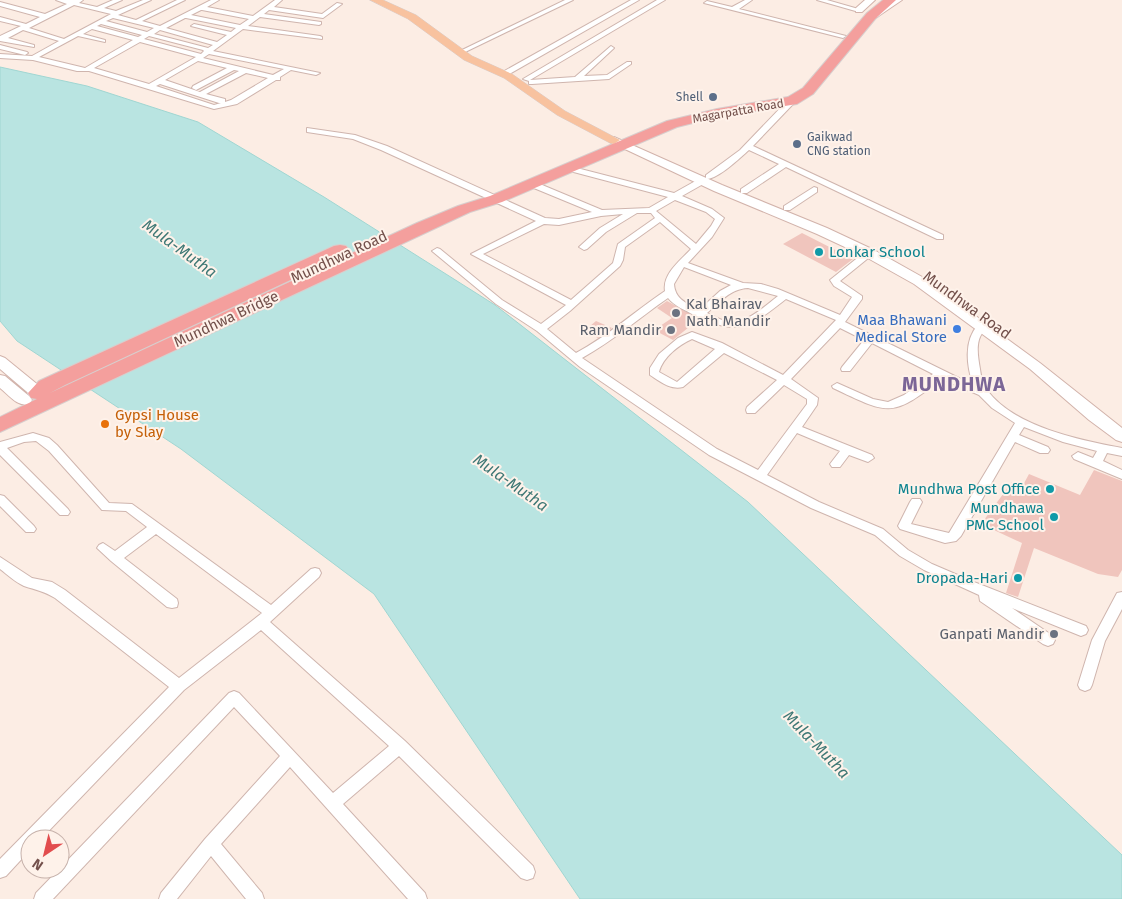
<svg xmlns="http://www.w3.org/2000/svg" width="1122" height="899" font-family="'Fira Sans',sans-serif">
<rect width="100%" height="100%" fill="#fcede4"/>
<!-- water -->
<path fill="#b9e4e1" stroke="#a0d6d2" d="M0,67L87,86L198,122L324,197L495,305L748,502L1122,855V899H580L374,594L181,449L17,341L0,321Z"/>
<!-- building -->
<path fill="#f0c5bd" d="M802,233L853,259L836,272L783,244Z
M667,301L699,319L673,340L654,330L672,318L657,308Z
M596,321L612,328L598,338L584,331Z
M1094,470L1122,481V570L1118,577L1098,574L1034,548L1018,597L1006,593L1022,543L981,524L1012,482L1022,487L1029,474L1080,495Z"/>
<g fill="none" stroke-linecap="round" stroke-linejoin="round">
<!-- street casing -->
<g stroke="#cfb5ae" stroke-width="2">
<path id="street" d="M56,0H83L79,3L97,7L113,0H122L104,8L116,11L143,0H151L118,15L136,20L177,0H185L142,21L160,26L211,0H219L207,7L253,16L275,0H282L274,7L322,14L337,3L342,4L323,18L269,10L264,14L321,22V24L319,25L260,17L248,26L320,36L322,37V39L243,29L213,51L320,73L316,75L291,70L280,77V80H276L237,104L214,109L89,71H77L33,60L0,58V54L32,56L59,41L23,30L8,38L34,45V47L0,41V36L21,26L0,21V17L26,24L40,17L0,6V2L45,14L67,4ZM74,5L111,14L64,39L29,28ZM201,10H202L249,19L240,25L191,15ZM113,18L154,28L147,32L106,21ZM185,18H186L236,28L231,32L194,24L191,26L227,35L217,42L166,28ZM101,24L142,35L138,37L97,26ZM92,29L133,40L85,68L39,57L78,36L105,42V40L83,34ZM160,30L213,45L208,48L154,34ZM149,36L203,50L204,51L201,54L144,39ZM140,42L196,57L149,84L94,68ZM209,54L284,69L273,75L203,58ZM198,61L227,68L193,86L192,88L196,90L234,70L239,71L200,92L165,80ZM246,73L268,78L231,100L225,102V99L206,94ZM160,84L219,103H221L214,105L156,86Z
M565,0H573L463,53L458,52Z
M631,0H639L506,76L499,74Z
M657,0H665L530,80L575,77L611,46L614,48L613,49L584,76L607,75L627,62H631V64L609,79L532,84H529V81L523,79Z
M745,0H752L739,9L846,36L843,38L704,3L707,1L732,7Z
M817,0H827L862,10L859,12Z
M0,45L27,52L28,53L25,55L0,49Z
M789,99L796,101L753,146L943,235V239H937L786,167L747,193H741V189L779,164L749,150C740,158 717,180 706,179V175L740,150Z
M307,128L355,135L387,146L545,218L559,219L592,212L529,186V182H535L602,210L649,208L668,197L566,170V166H569L674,193L699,179H705V183L682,196L712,209L724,218L712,237L688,263L743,283L761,284L778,289L840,315L852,297L834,286L830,280L866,251H872V255L840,281L862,296V299L845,322L973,385C967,366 963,340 979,324C983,320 986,318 992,319L994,321C991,325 986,327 983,332C975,342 978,357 980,369C981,376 982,385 987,390C1014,427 1080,440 1122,448V456L1107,453L1103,461L1122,470V479L1074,459L1072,456L1078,452L1093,458L1097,451L1063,442L1024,427L1019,435L1048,447L1050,450L1048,453H1040L1015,442L961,536L956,541L945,543L900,529L898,526L910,502L912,499H920L922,502L911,524L949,533L1015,423L992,408L979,395L942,379C891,418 890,415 833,388L832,386L837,383L873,399L888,402L904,395L933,374L872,343L850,371H842L841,369L842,367L864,340L840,328L791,379L818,398L817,405L802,427L872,455L874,458L868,462L849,455L840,467H832L830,464L840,451L797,433L767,475L819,502L883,529L908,550L932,564L974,582L1086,626L1088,630L1086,634L1081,636L1076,634L1012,608L1053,636L1055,640L1053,644L1048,646L1043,644L980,601L979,595L924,570L900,556L875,535L811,508L709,455L580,367L537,331L496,304L432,251L437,248L440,249L502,300L541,324L566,305L471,254L536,221L381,150L353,139L307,132ZM675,200L706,212L715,219L711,226L696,244L656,211ZM637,213H651L655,218L618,244L613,263L571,300L483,254L544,224L559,225L601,216L623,214L600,228L579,247L584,250L587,249L606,232ZM660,222L691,249C681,260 662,274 665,291C635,311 608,336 576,353L547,329L570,311L620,266L623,260L625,247ZM684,267L731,285L720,291L699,310C686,303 675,299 674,284ZM748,288L778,296C766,305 747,324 729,322C722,321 714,316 707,313C720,302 730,289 748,288ZM668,298C674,306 685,310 694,315C739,337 750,327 786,299L836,320L783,375L722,343L692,332L678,338L659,354L650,368V375C661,382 670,390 683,387L724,353L777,380L747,407L746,410L747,413H755L784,385L807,399V404L758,470L717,449L582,358C613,341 639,318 668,298ZM692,339L715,349L677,382L659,372C663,357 679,345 692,339Z
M814,187L817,188V192L790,210H784V206Z
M33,433L49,438L57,445L109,503L132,504L271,605L311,569L315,568L319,569L321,573L319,577L270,622L405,741L533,866L535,872L533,878L527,880L521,878L399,756L343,804L425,893L427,899H408L290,767L221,844L262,893L264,899H246L211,856L177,899H159L161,893L205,839L280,756L234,707L53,899H34L36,893L229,693L234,691L239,693L333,793L389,746L261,630L184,690L41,839H30V850L6,876L0,878V859L169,687L55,598C44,591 36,590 24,586C15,582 8,575 0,569V557L32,578L52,582L65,590L179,678L262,613L156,534L124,558L177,599L178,603L177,607L172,608L167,607L111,561L97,548L99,545L103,543L115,551L147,527L126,511L102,510L49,451L36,441L24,442L7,448L68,509L70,512L68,515H60L0,455V442Z
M0,495L4,496L34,526L36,529L34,532H26L0,506Z
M1122,592V609L1105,641L1092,685L1090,689L1085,691L1080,689L1078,685L1092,640L1117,593Z"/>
</g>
<!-- secondary casing -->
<g stroke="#d2b3ab" stroke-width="2">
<path id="secondary" d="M865,0H875L862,12H856V8Z
M891,0H902L877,17H871V13Z
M614,137L722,185L827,228L874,250L924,278L1040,363L1122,428V442L1116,440L1089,420L1030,369L914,284L864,256L817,234L714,191L610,142L608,140Z
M0,356L5,358L43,389L46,393L43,397L38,398L33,397L0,369Z
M0,375L5,376L29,396L32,400L29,404C17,407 9,395 0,388Z"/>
</g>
<!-- primary casing -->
<g stroke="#d8cecd" stroke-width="1">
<path id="primary" d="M370,0H383L416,15L472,56L512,74L565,111L620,140L614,144L610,143L557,115L504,78L464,60L408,19Z"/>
</g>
<!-- highway casing -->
<g stroke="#d8cecd" stroke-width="2">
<path id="highway" d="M883,0H896L875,19L813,94L797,104L717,117L677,127L502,202L470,212L0,432V417L37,399L31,398L28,393L39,381L334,246L340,245L346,246L349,250L346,254L65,385L50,393L417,223L458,206L490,196L667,121L717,109L788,97L803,88L867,13Z"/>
</g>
<!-- street -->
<use href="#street" fill="#fff" fill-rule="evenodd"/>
<!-- secondary -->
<use href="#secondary" fill="#fff" fill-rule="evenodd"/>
<!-- primary -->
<use href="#primary" fill="#f8c29f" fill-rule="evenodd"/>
<!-- highway -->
<use href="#highway" fill="#f49f9d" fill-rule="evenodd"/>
</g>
<!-- markers -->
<g fill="#5c6f8a" stroke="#fef2ea" stroke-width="2">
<circle cx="713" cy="97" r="5"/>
<circle cx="797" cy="144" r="5"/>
</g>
<g fill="#0f9aa8" stroke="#fef2ea" stroke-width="2">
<circle cx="819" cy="252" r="5"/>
<circle cx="1050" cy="489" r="5"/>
<circle cx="1054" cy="517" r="5"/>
<circle cx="1018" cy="578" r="5"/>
</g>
<g fill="#6b7280" stroke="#fef2ea" stroke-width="2">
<circle cx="676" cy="313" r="5"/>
<circle cx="671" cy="330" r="5"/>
<circle cx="1054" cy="634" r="5"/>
</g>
<circle fill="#3f7fe0" stroke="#fef2ea" stroke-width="2" cx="957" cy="329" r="5"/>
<circle fill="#e8710a" stroke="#fef2ea" stroke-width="2" cx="105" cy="424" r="5"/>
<g text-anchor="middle" stroke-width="4" stroke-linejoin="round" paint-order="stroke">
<!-- far-service labels -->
<g font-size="12" fill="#4e5e75" stroke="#fef2ea" text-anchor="end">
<text x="703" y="101">Shell</text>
<text x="807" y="141" text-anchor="start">Gaikwad<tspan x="807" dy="14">CNG station</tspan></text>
</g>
<!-- far-street labels -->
<g font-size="12" fill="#73504b" stroke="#fef2ea">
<text transform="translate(738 111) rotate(-10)" y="4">Magarpatta Road</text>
</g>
<!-- culture labels -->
<g font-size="15" fill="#0d838f" stroke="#fef2ea" text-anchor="end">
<text x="829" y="257" text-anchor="start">Lonkar School</text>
<text x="1040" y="494">Mundhwa Post Office</text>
<text x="1044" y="513">Mundhawa<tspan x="1044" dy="17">PMC School</tspan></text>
<text x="1008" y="583">Dropada-Hari</text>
</g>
<!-- street labels -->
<g font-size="15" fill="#73504b" stroke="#fef2ea">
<text transform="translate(339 257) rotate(-25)" y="5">Mundhwa Road</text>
<text transform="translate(967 305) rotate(36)" y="5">Mundhwa Road</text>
<text transform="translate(226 319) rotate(-25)" y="5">Mundhwa Bridge</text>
</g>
<!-- worship labels -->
<g font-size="15" fill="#5b616d" stroke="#fef2ea" text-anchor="end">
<text x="686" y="309" text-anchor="start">Kal Bhairav<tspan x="686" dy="17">Nath Mandir</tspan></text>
<text x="661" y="335">Ram Mandir</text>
<text x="1044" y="639">Ganpati Mandir</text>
</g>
<!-- shop labels -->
<g font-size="15" fill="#366cbe" stroke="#fef2ea" text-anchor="end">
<text x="947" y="325">Maa Bhawani<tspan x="947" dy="17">Medical Store</tspan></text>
</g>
<!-- food labels -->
<g font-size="15" fill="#c56008" stroke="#fef2ea" text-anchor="start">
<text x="115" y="420">Gypsi House<tspan x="115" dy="17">by Slay</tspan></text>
</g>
<!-- water labels -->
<g font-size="16" font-style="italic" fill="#3f7875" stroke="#fef2ea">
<text transform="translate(180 248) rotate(36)" y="6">Mula-Mutha</text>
<text transform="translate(511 482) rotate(35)" y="6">Mula-Mutha</text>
<text transform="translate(817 744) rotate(46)" y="6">Mula-Mutha</text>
</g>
<!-- district labels -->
<g font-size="20" font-weight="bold" letter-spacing="1" fill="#7b6697" stroke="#fef2ea">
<text x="954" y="391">MUNDHWA</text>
</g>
</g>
<!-- north arrow -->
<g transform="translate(45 854) rotate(215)"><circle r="24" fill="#fef2ea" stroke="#c6b1aa"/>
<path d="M0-4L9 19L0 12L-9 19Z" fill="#e24d4e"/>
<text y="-8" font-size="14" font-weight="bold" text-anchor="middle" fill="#73504b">N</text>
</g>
</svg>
